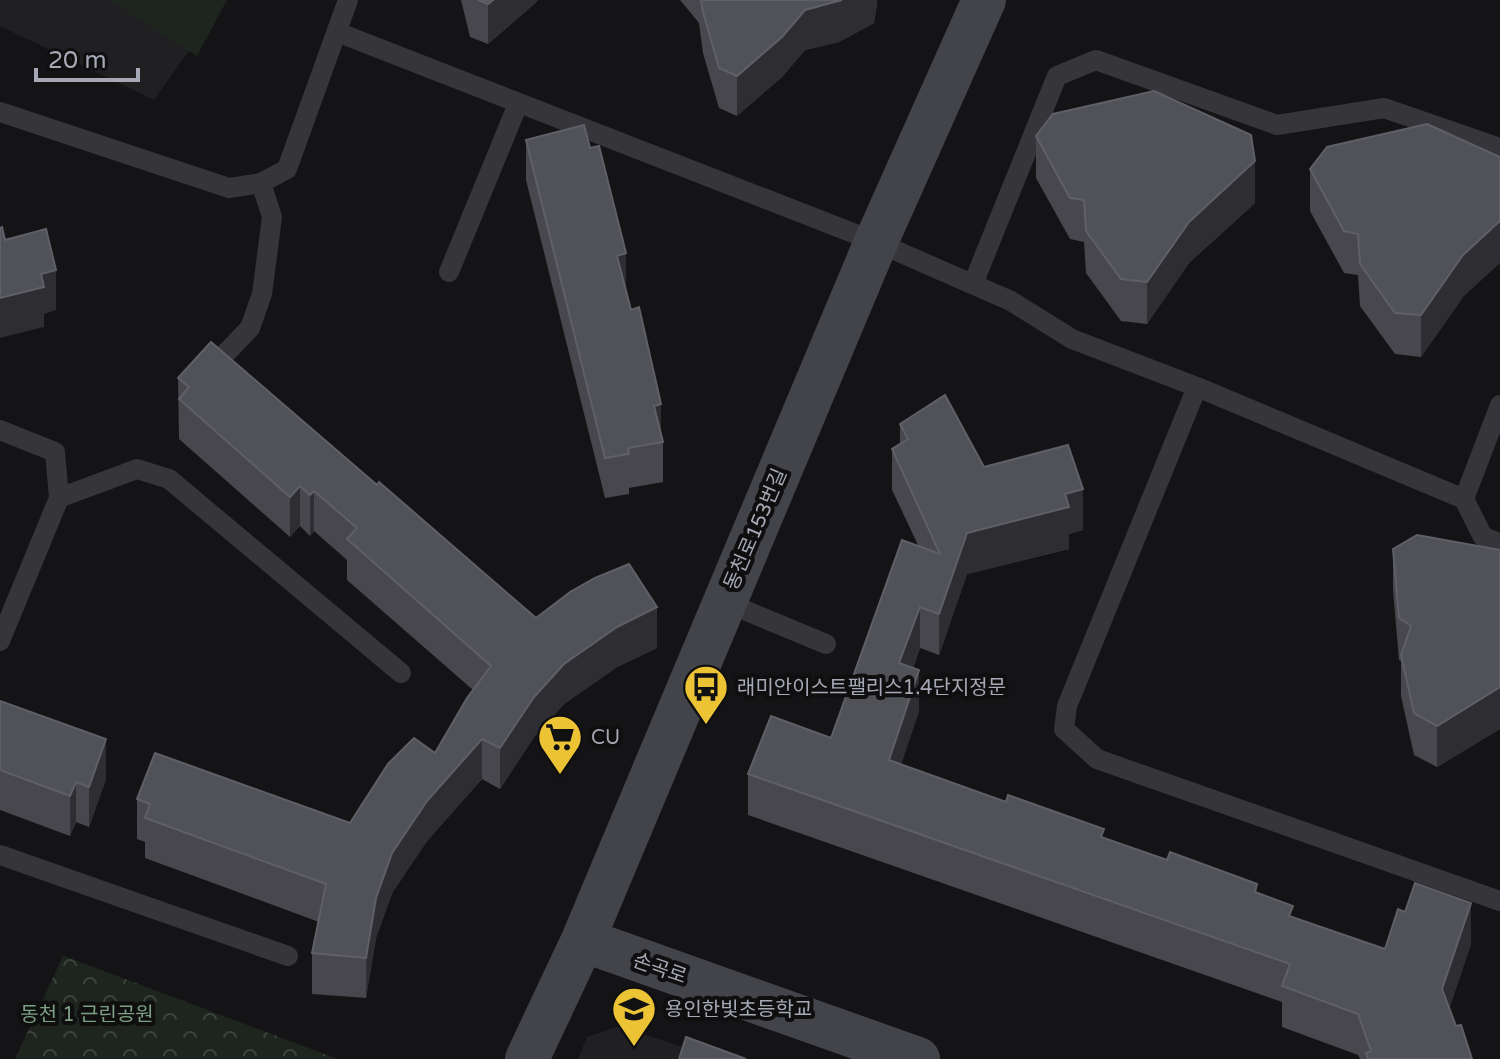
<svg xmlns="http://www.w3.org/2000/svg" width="1500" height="1059" font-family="'Varela Round','Noto Sans KR',sans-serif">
<defs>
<pattern id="park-crowns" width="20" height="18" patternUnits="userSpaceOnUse" patternTransform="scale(2)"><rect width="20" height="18" fill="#1e251f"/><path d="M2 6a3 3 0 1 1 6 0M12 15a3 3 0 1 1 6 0" fill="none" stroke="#3c423d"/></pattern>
</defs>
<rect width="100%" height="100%" fill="#141315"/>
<!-- built -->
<path fill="#202022" d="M0,0H225L154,100L0,26Z
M619,1026L719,1059H578L587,1037Z"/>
<!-- park -->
<path fill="url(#park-crowns)" d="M63,956H64L338,1059H15Z"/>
<!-- garden -->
<path fill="#1e251f" d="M109,0H227L197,56Z"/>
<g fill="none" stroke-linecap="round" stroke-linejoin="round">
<!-- lane -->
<path stroke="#35353a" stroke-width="20" d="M337,32L876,242L1011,301L1072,339L1197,387L1464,499L1483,537L1500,543
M0,112L229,188L261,183L287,169L348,0
M449,272L518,104
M973,284L1057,76L1096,60L1277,125L1384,108L1500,148
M224,355L250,328L262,294L272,217L261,183
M1197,387L1067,706L1064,729L1097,759L1500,901
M0,430L55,452L59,498L0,641
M59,498L137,469L169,479L401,673
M1464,499L1500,405
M725,602L826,644
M0,855L288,956"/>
<!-- secondary -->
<path stroke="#43444a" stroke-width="44" d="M583,940L918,1059
M527,1059L583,940L876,242L984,0"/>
</g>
<!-- wall -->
<path fill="#47474d" d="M461,0H538L533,5L488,44L470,37Z
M680,0H877V3L874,23L839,42L805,50L782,77L737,116L719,108L703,53L699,23Z
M1036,136L1255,203L1189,263L1147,324L1121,321L1086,273L1084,242L1070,239L1036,178Z
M526,140L626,290L663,442V482L629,488V494L605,498L526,180Z
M1310,169L1463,297L1421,357L1395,354L1360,306L1358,275L1344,273L1310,211Z
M178,378L377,485L536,618L657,648L617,667L564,704L534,737L500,789L482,779L427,841L392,893L376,938L366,998L312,994V953L319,922L145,858V842L137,839V799L350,823L435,753L473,690L347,580V560L314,531L310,536L300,526L290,537L179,439Z
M900,424L984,467L1083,530L1069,534V549L967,574L939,655L920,648L913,668L919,711L901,764L1257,893L1293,918L1385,949L1471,944L1449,1009L1456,1026L1472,1059H1360L1358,1055L1282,1027V1002L748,815V774L831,738L918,545L892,490V449L900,444Z
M1393,549L1500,729L1437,767L1414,755L1401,696V661L1399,660L1393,590Z
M0,701L106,779L89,827L76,822L70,836L0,810Z"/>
<!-- shaded-wall -->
<path fill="#2e2e32" d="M493,0H538L533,5L488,44V4Z
M842,0H877L874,23L839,42L805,50L782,77L737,116V76L805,10Z
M1255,161V203L1189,263L1147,324V282L1189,222Z
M1500,221V263L1463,297L1421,357V315L1463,255Z
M626,253V293L617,256Z
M56,270V310L44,314V327L0,338V298L41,274Z
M661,404V442L654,406Z
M300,486V526L290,537V497Z
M1083,489V530L1069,534V549L967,574L939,655V614L967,533L1065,494Z
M314,491V531L310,536V495Z
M657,607V648L617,667L564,704L534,737L500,789V748L534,697L564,664L617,627Z
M920,607V648L899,704V663Z
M919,670V711L889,801V760Z
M1500,687V729L1437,767V726Z
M106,739V779L89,827V787Z
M482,739V779L427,841L392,893L376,938L366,998V958L376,898L392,853L427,801Z
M76,782V822L70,836V796Z
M1471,903V944L1442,1030V989Z"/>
<!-- building -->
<path fill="#515258" stroke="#5f6067" stroke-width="2" d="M478,0H493L488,4Z
M701,0H842L805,10L782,37L737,76L719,68L703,12Z
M1154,91L1251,135L1255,161L1189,222L1147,282L1121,279L1086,231L1084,200L1070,198L1036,136L1053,114Z
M1427,124L1500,157V221L1463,255L1421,315L1395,313L1360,264L1358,234L1344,231L1310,169L1327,147Z
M584,125L590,148L599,146L626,253L617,256L631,310L639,307L661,404L654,406L663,442L628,448L629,454L605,458L526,140Z
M2,227L5,240L46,229L56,270L41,274L44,287L0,298V228Z
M211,342L377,485L379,482L536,618L570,592L595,578L629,564L657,607L617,627L564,664L534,697L500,748L482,739L427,801L392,853L376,898L366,958L312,953L326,884L145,818L150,804L137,799L155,753L350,823L388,764L414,738L435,753L467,698L491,666L347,539L357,528L314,491L310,495L300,486L290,497L179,399L189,387L178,378Z
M945,395L984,467L1068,445L1083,489L1065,494L1069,507L967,533L939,614L920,607L899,663L919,670L889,760L1006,802L1008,795L1104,829L1101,837L1167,860L1170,852L1257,884L1255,892L1293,906L1289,916L1385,949L1398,909L1405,912L1415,883L1471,903L1442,989L1456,1026L1461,1025L1472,1059H1368L1366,1053L1371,1051L1358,1014L1282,986L1290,964L748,774L771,716L831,738L902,540L940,554L892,449L908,439L900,424Z
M1417,535L1500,550V687L1437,726L1414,713L1401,655L1411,626L1399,618L1393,549Z
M0,701L106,739L89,787L76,782L70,796L0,770Z
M686,1037L746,1059H679Z"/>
<!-- icons -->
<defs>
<g id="bus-pin" transform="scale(2.3)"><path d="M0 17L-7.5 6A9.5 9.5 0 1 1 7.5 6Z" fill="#ecc335" stroke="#0f0f10"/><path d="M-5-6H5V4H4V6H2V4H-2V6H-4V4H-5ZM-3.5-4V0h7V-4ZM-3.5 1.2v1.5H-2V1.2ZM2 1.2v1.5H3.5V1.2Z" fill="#111"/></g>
<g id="supermarket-pin" transform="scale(2.3)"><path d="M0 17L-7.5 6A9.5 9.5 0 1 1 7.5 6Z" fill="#ecc335" stroke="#0f0f10"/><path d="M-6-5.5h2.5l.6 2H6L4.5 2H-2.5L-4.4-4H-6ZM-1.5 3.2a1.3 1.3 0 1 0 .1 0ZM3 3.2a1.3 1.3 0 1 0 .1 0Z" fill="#111"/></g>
<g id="school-pin" transform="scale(2.3)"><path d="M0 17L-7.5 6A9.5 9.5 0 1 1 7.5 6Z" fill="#ecc335" stroke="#0f0f10"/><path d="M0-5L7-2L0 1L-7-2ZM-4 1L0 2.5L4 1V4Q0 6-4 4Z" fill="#111"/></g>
</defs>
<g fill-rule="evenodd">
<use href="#bus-pin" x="706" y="687"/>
<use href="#supermarket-pin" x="560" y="737"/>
<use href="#school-pin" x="634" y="1009"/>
</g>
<g text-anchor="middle" stroke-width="8" stroke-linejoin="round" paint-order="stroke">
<!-- street labels -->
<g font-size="20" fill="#a6a9b5" stroke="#0f0f10">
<text transform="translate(755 529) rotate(-67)" y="7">동천로153번길</text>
<text transform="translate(660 968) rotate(19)" y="7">손곡로</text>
</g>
<!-- poi labels -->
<g font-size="20" fill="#a6a9b5" stroke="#0f0f10" text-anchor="start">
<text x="737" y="694">래미안이스트팰리스1.4단지정문</text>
<text x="591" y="744">CU</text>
<text x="665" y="1016">용인한빛초등학교</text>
</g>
<!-- park labels -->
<g font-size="20" fill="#7da083" stroke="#0f0f10">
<text x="87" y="1021">동천 1 근린공원</text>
</g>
</g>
<!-- scale -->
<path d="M36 68v12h102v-12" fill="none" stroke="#a6a9b5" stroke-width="4"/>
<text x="48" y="68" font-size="24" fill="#a6a9b5" stroke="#0f0f10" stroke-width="6" paint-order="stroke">20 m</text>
</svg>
